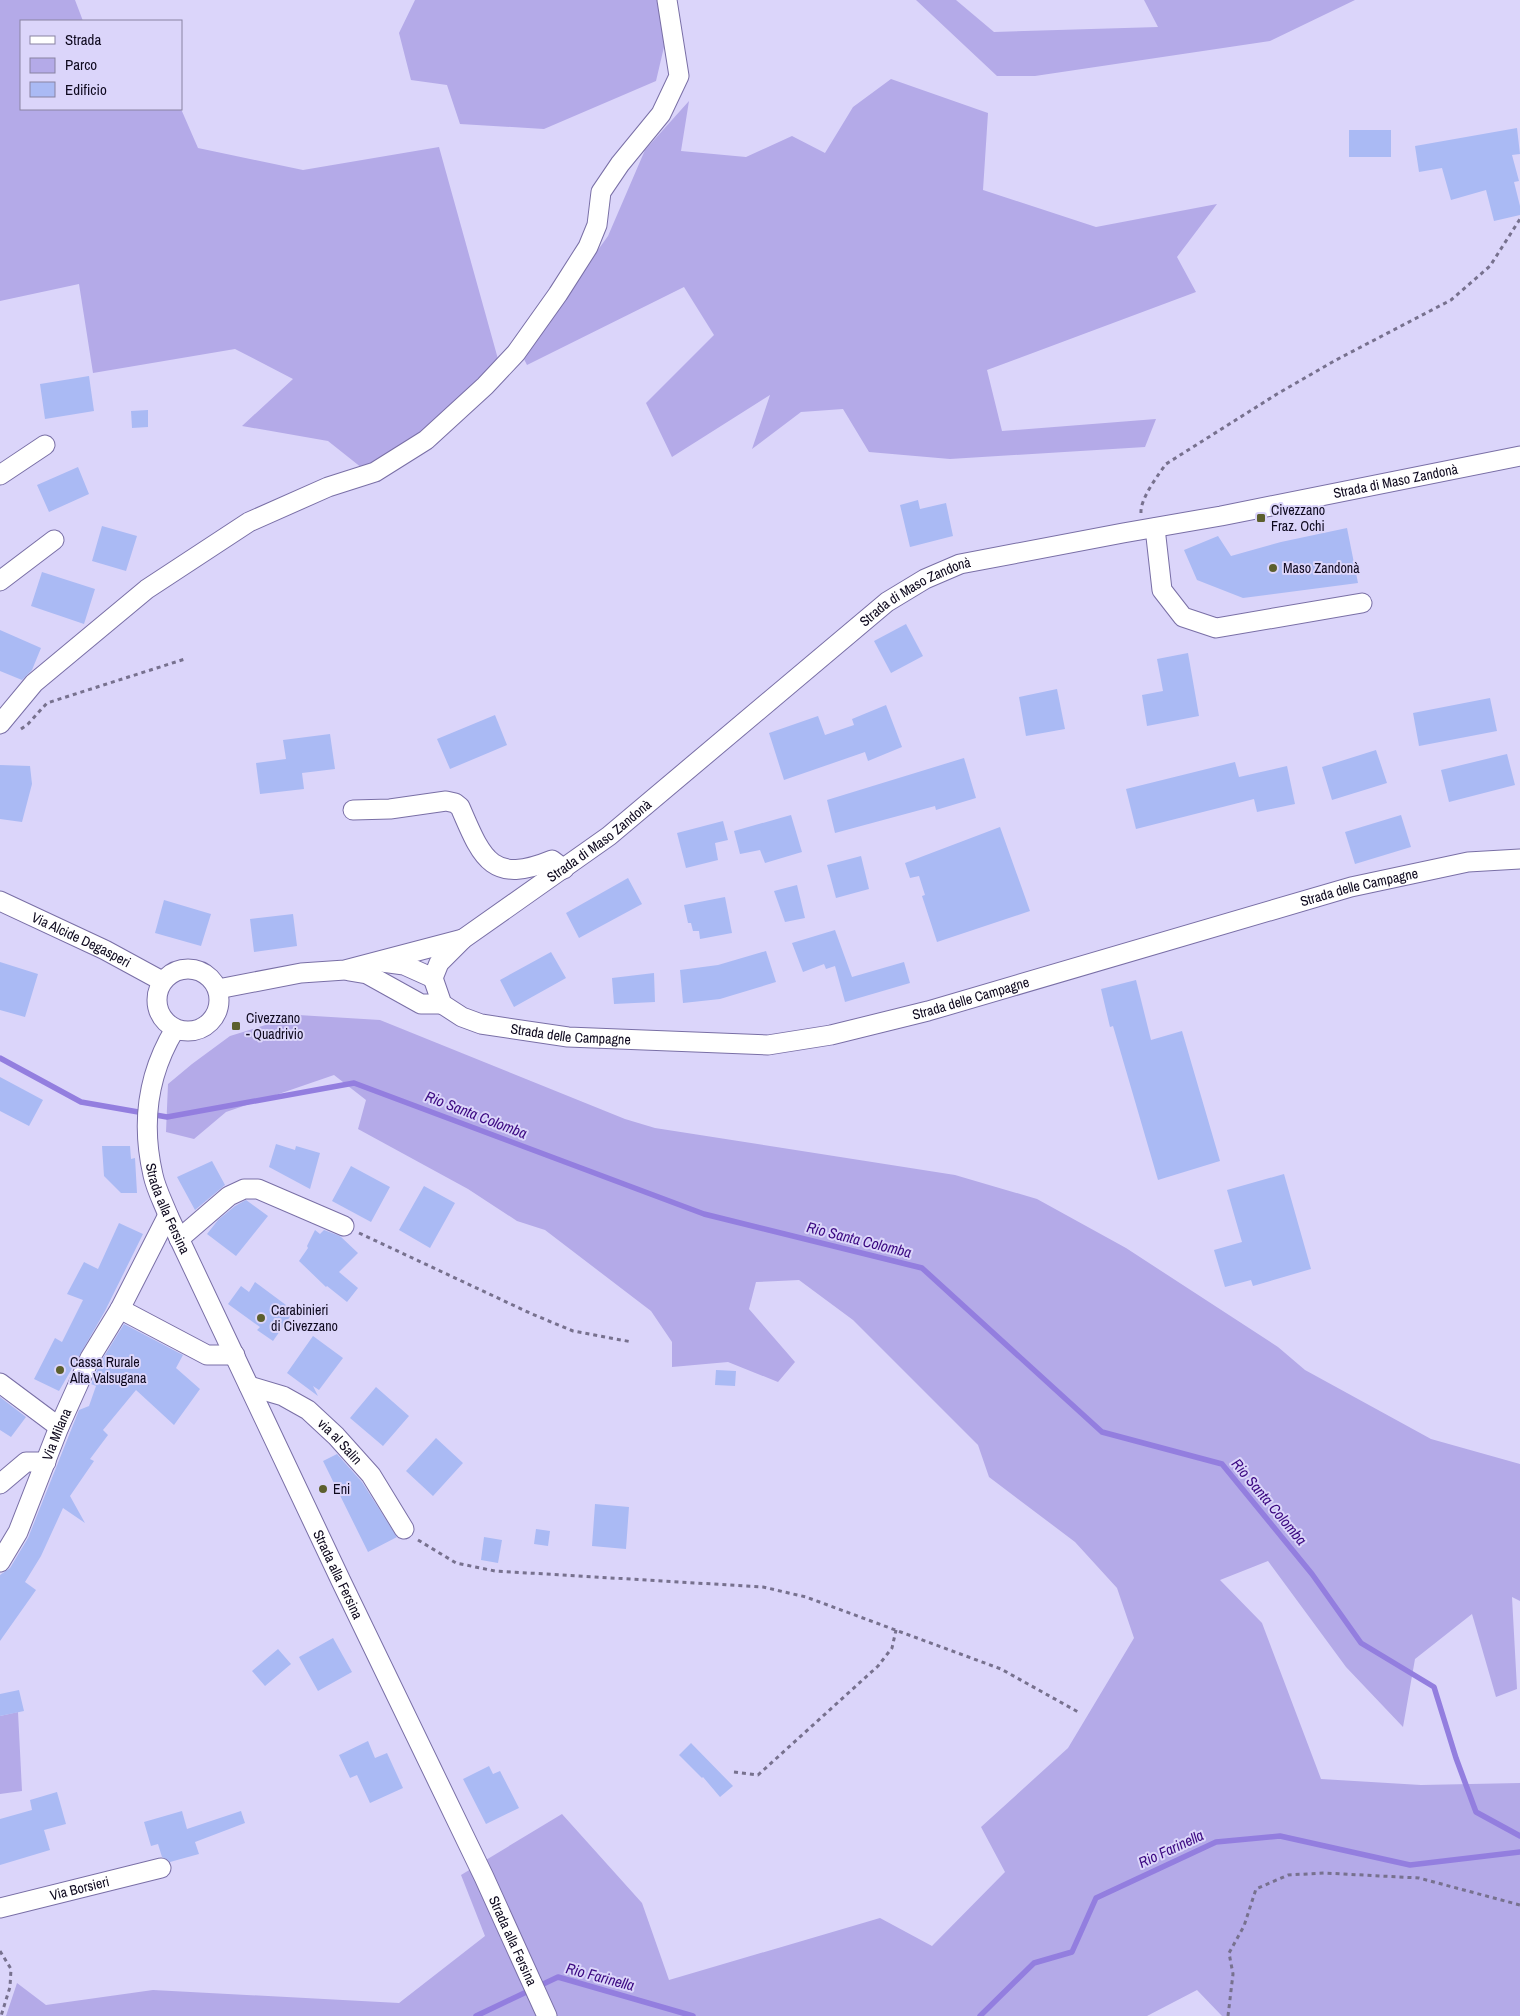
<svg xmlns="http://www.w3.org/2000/svg" width="1520" height="2016" font-family="'Archivo Narrow',sans-serif">
<rect width="100%" height="100%" fill="#dbd5fa"/>
<!-- green -->
<path fill="#b4aae8" d="M0,0H75L83,21H21V109H181L198,148L303,170L439,147L503,377L437,444L362,468L328,441L242,426L293,379L235,349L93,373L79,284L0,301Z
M415,0H675L656,81L544,129L460,124L447,85L411,80L399,33Z
M916,0H956L994,32L1158,27L1144,0H1355L1270,41L1035,76H997Z
M891,79L988,113L983,190L1096,227L1217,204L1177,257L1196,292L987,370L1002,431L1156,419L1145,447L950,459L869,452L843,409L801,412L752,449L770,395L672,457L646,403L714,335L684,287L527,365L522,355L608,236L645,150L689,101L681,151L746,157L792,136L825,153L853,107Z
M298,1015L380,1020L625,1119L655,1128L955,1175L1037,1199L1126,1248L1278,1347L1305,1370L1431,1439L1520,1464V1601L1512,1597L1517,1689L1496,1697L1472,1614L1415,1659L1403,1727L1346,1667L1268,1561L1220,1580L1262,1623L1321,1779L1421,1785L1520,1783V2016H1222L1197,1990L1147,2016H6L17,1983L46,2005L153,1990L399,2003L485,1936L461,1875L562,1814L642,1903L669,1980L880,1918L932,1946L1005,1872L981,1827L1068,1748L1134,1638L1117,1588L1075,1542L989,1477L978,1445L853,1320L799,1280L756,1282L749,1309L795,1362L778,1382L728,1362L672,1367V1342L651,1311L545,1230L517,1221L468,1189L358,1129L366,1100L334,1075L226,1112L194,1139L166,1132L168,1084L192,1064L230,1036Z
M18,1712L22,1791L0,1794V1716Z"/>
<g fill="none" stroke-linecap="round" stroke-linejoin="round">
<!-- stream -->
<path stroke="#937edf" stroke-width="5.5" d="M0,1058L81,1102L167,1117L354,1083L704,1214L922,1268L1102,1432L1222,1464L1312,1574L1361,1643L1434,1687L1456,1758L1476,1812L1520,1836
M476,2016L558,1977L693,2016
M980,2016L1034,1963L1072,1952L1096,1898L1216,1842L1280,1836L1410,1865L1520,1852"/>
</g>
<!-- building -->
<path fill="#aabaf4" d="M1517,128L1520,154L1512,155L1519,181L1514,182L1520,206V215L1494,221L1486,190L1451,200L1442,168L1419,172L1415,146Z
M1349,130H1391V157H1349Z
M89,376L94,411L45,419L40,384Z
M148,410V427L132,428L131,411Z
M78,467L89,494L49,512L37,485Z
M918,500L920,509L946,503L953,536L910,547L900,505Z
M102,526L137,536L126,571L92,561Z
M1347,528L1358,583L1243,598L1197,580L1184,550L1218,536L1231,556L1281,542Z
M42,572L95,589L84,624L31,606Z
M906,624L923,656L891,673L874,641Z
M0,630L41,648L32,670L22,680L0,671Z
M1188,653L1199,716L1147,726L1142,695L1163,691L1157,659Z
M1057,689L1065,729L1026,736L1019,697Z
M1490,698L1497,731L1419,746L1413,713Z
M886,705L902,747L868,761L865,752L784,780L769,733L818,716L825,735L854,725L852,719Z
M495,715L507,745L450,769L437,739Z
M330,734L335,769L302,773L304,789L260,794L256,763L286,759L283,740Z
M1376,750L1387,783L1332,800L1322,767Z
M1507,754L1515,785L1449,802L1441,770Z
M964,758L976,798L936,810L935,806L835,833L827,800Z
M1235,762L1239,777L1287,766L1295,804L1257,812L1254,799L1136,829L1126,789Z
M0,765L30,766L32,784L22,822L0,819Z
M791,815L802,852L765,863L760,850L740,854L734,831Z
M1401,815L1411,847L1355,864L1345,832Z
M723,821L728,840L715,843L718,860L686,868L677,833Z
M1000,827L1030,911L937,942L922,896L925,895L919,876L910,878L905,863Z
M861,856L869,889L836,898L827,865Z
M628,878L642,904L579,938L566,913Z
M797,885L805,918L785,922L774,891Z
M725,897L732,933L700,939L699,931H693L691,923H688L684,905Z
M164,900L211,914L201,946L155,933Z
M293,914L297,946L254,952L250,919Z
M835,930L852,977L904,962L910,983L845,1002L835,966L826,969L824,964L803,972L792,943Z
M766,951L776,982L720,999L683,1003L680,970L718,965Z
M551,952L566,978L514,1007L500,980Z
M0,962L38,974L25,1017L0,1010Z
M654,973L655,1002L614,1004L612,978Z
M1136,980L1151,1040L1182,1031L1220,1161L1158,1180L1113,1026L1110,1027L1101,989Z
M0,1077L43,1100L29,1126L0,1111Z
M276,1144L295,1150L296,1146L320,1153L310,1189L269,1167Z
M102,1146H130L131,1159L135,1158L137,1193H121L104,1176Z
M212,1161L225,1185L195,1210L177,1177Z
M351,1166L390,1187L371,1222L332,1201Z
M1284,1174L1311,1269L1253,1286L1251,1280L1225,1287L1214,1250L1242,1242L1227,1190Z
M424,1186L455,1203L430,1248L399,1230Z
M246,1200L268,1216L236,1256L207,1234L218,1220L235,1206Z
M119,1223L143,1234L105,1311L59,1391L34,1379L55,1338L62,1342L83,1300L67,1294L84,1262L98,1269Z
M315,1230L320,1234L324,1230L340,1236L358,1253L339,1272L358,1288L347,1302L327,1286L326,1287L299,1261L308,1248L307,1246Z
M255,1282L294,1311L273,1341L257,1330L260,1327L228,1304L241,1286L249,1292Z
M124,1324L183,1355L176,1368L200,1389L174,1425L136,1390L103,1430L108,1435L90,1459L94,1461L70,1496L85,1523L63,1508L41,1556L25,1582L36,1590L0,1641V1575L10,1568L28,1538L79,1410L89,1406L96,1386L91,1384L100,1363Z
M313,1336L343,1358L319,1390L313,1386L318,1396L287,1373Z
M716,1370L736,1371L735,1386L715,1385Z
M376,1387L409,1416L383,1446L350,1418Z
M0,1397L26,1417L11,1437L0,1430Z
M436,1438L463,1463L433,1496L406,1471Z
M337,1454L362,1482L397,1537L368,1552L323,1461Z
M595,1504L629,1507L626,1549L592,1546Z
M536,1529L550,1531L548,1546L534,1544Z
M484,1537L502,1540L498,1563L481,1560Z
M333,1638L352,1672L318,1691L299,1657Z
M278,1649L291,1664L265,1686L252,1671Z
M19,1690L24,1711L0,1716V1694Z
M368,1741L375,1758L387,1753L403,1788L370,1803L357,1775L350,1778L339,1755Z
M691,1743L733,1786L720,1797L703,1777L702,1778L679,1755Z
M489,1766L493,1774L500,1771L519,1808L486,1824L463,1779Z
M57,1792L66,1824L44,1830L50,1850L0,1865V1819L32,1810L30,1800Z
M182,1811L187,1829L241,1811L245,1823L195,1842L199,1854L170,1862L162,1857L158,1844L151,1846L144,1822Z"/>
<g fill="none" stroke-linecap="round" stroke-linejoin="round">
<!-- minor casing -->
<g stroke="#796fa6" stroke-width="21">
<g id="minor">
<path d="M0,475L45,445"/>
<path d="M1155,528L1162,590L1183,617L1216,628L1362,603"/>
<path d="M0,581L54,540"/>
<path d="M0,724L34,683L147,589L249,522L328,487L375,472L426,440L485,386L516,353L558,294L588,247L597,225L601,192L620,164L661,114L679,76L667,0"/>
<path d="M353,810L390,809L446,801L455,803L460,807C482,858 491,885 552,860L564,869"/>
<path id="s1" d="M0,901L105,950L162,981"/>
<path d="M382,962L404,965L433,978"/>
<circle cx="188" cy="1000" r="31"/>
<path d="M349,971L367,974L421,1004H442"/>
<path id="s2" d="M433,978L439,963L463,939L609,836L887,602L925,579L960,564L1123,533L1221,516L1520,456"/>
<path id="s3" d="M433,978L442,1004L462,1017L481,1024L568,1037L768,1045L831,1035L928,1011L1351,887L1468,862L1520,859"/>
<path d="M218,989L301,973L345,970L463,939"/>
<path id="s4" d="M175,1029C147,1075 141,1123 153,1175C156,1189 163,1202 168,1215L341,1581L484,1877L547,2016"/>
<path d="M179,1239L229,1196L244,1189H258L344,1226"/>
<path d="M120,1309L207,1355H235"/>
<path d="M0,1383L59,1427"/>
<path id="s5" d="M249,1386L283,1396L308,1410L336,1436L371,1475L404,1529"/>
<path d="M0,1484L26,1462H46"/>
<path id="s6" d="M0,1562L18,1532L59,1427L90,1358L120,1309L168,1215"/>
<path id="s7" d="M0,1908L161,1868"/>
</g>
</g>
<!-- path -->
<path stroke="#77718e" stroke-width="3" stroke-dasharray="4 4" stroke-linecap="butt" d="M1141,513C1140,499 1158,475 1166,464L1277,394L1336,360L1451,300L1490,266L1520,219
M21,729L28,724L47,703L185,659
M359,1233L532,1314L573,1331L632,1342
M418,1540L456,1563L495,1571L763,1587L806,1597L1001,1669L1080,1713
M734,1772L758,1775L878,1666L892,1648L896,1630
M0,1951L11,1969L10,1987L1,2016
M1228,2016L1233,1974L1229,1953L1244,1926L1256,1889L1288,1875L1324,1873L1419,1878L1520,1905"/>
<!-- minor -->
<use href="#minor" stroke="#fff" stroke-width="19"/>
</g>
<!-- markers -->
<g fill="#5c5f2d" stroke="#dbd5fa" stroke-width="2">
<rect x="1256" y="513" width="10" height="10" rx="2.5"/>
<circle cx="1273" cy="568" r="5"/>
<rect x="231" y="1021" width="10" height="10" rx="2.5"/>
<circle cx="261" cy="1318" r="5"/>
<circle cx="60" cy="1370" r="5"/>
<circle cx="323" cy="1489" r="5"/>
</g>
<g text-anchor="middle" stroke-width="4" stroke-linejoin="round" paint-order="stroke">
<!-- street labels -->
<g font-size="14" fill="#0e091e" stroke="#dbd5fa">
<text dy="5" stroke="none"><textPath href="#s2" startOffset="1118">Strada di Maso Zandonà</textPath></text>
<text dy="5" stroke="none"><textPath href="#s2" startOffset="622">Strada di Maso Zandonà</textPath></text>
<text dy="5" stroke="none"><textPath href="#s2" startOffset="218">Strada di Maso Zandonà</textPath></text>
<text dy="5" stroke="none"><textPath href="#s3" startOffset="972">Strada delle Campagne</textPath></text>
<text dy="5" stroke="none"><textPath href="#s1" startOffset="90">Via Alcide Degasperi</textPath></text>
<text dy="5" stroke="none"><textPath href="#s3" startOffset="568">Strada delle Campagne</textPath></text>
<text dy="5" stroke="none"><textPath href="#s3" startOffset="162">Strada delle Campagne</textPath></text>
<text dy="5" stroke="none"><textPath href="#s4" startOffset="188">Strada alla Fersina</textPath></text>
<text dy="5" stroke="none"><textPath href="#s6" startOffset="140">Via Milana</textPath></text>
<text dy="5" stroke="none"><textPath href="#s5" startOffset="109">via al Salin</textPath></text>
<text dy="5" stroke="none"><textPath href="#s4" startOffset="592">Strada alla Fersina</textPath></text>
<text dy="5" stroke="none"><textPath href="#s7" startOffset="82">Via Borsieri</textPath></text>
<text dy="5" stroke="none"><textPath href="#s4" startOffset="998">Strada alla Fersina</textPath></text>
</g>
<!-- poi labels -->
<g font-size="14" fill="#0e091e" stroke="#dbd5fa" text-anchor="start">
<text x="1271" y="515">Civezzano<tspan x="1271" dy="16">Fraz. Ochi</tspan></text>
<text x="1283" y="573">Maso Zandonà</text>
<text x="246" y="1023">Civezzano<tspan x="246" dy="16">- Quadrivio</tspan></text>
<text x="271" y="1315">Carabinieri<tspan x="271" dy="16">di Civezzano</tspan></text>
<text x="70" y="1367">Cassa Rurale<tspan x="70" dy="16">Alta Valsugana</tspan></text>
<text x="333" y="1494">Eni</text>
</g>
<!-- water labels -->
<g font-size="15" font-style="italic" fill="#3b0881" stroke="#dbd5fa">
<text transform="translate(476 1115) rotate(21)" y="5">Rio Santa Colomba</text>
<text transform="translate(859 1240) rotate(14)" y="5">Rio Santa Colomba</text>
<text transform="translate(1269 1502) rotate(50)" y="5">Rio Santa Colomba</text>
<text transform="translate(1171 1849) rotate(-25)" y="5">Rio Farinella</text>
<text transform="translate(600 1977) rotate(15)" y="5">Rio Farinella</text>
</g>
</g>
<!-- legend -->
<rect x="20" y="20" width="162" height="90" fill="#dbd5fa" stroke="#8983a2"/>
<rect x="30" y="36" width="25" height="8" fill="#ffffff" stroke="#8983a2"/>
<text x="65" y="45" font-size="15" fill="#0e091e">Strada</text>
<rect x="30" y="58" width="25" height="15" fill="#b4aae8" stroke="#8983a2"/>
<text x="65" y="70" font-size="15" fill="#0e091e">Parco</text>
<rect x="30" y="82" width="25" height="15" fill="#aabaf4" stroke="#8983a2"/>
<text x="65" y="95" font-size="15" fill="#0e091e">Edificio</text>
</svg>
